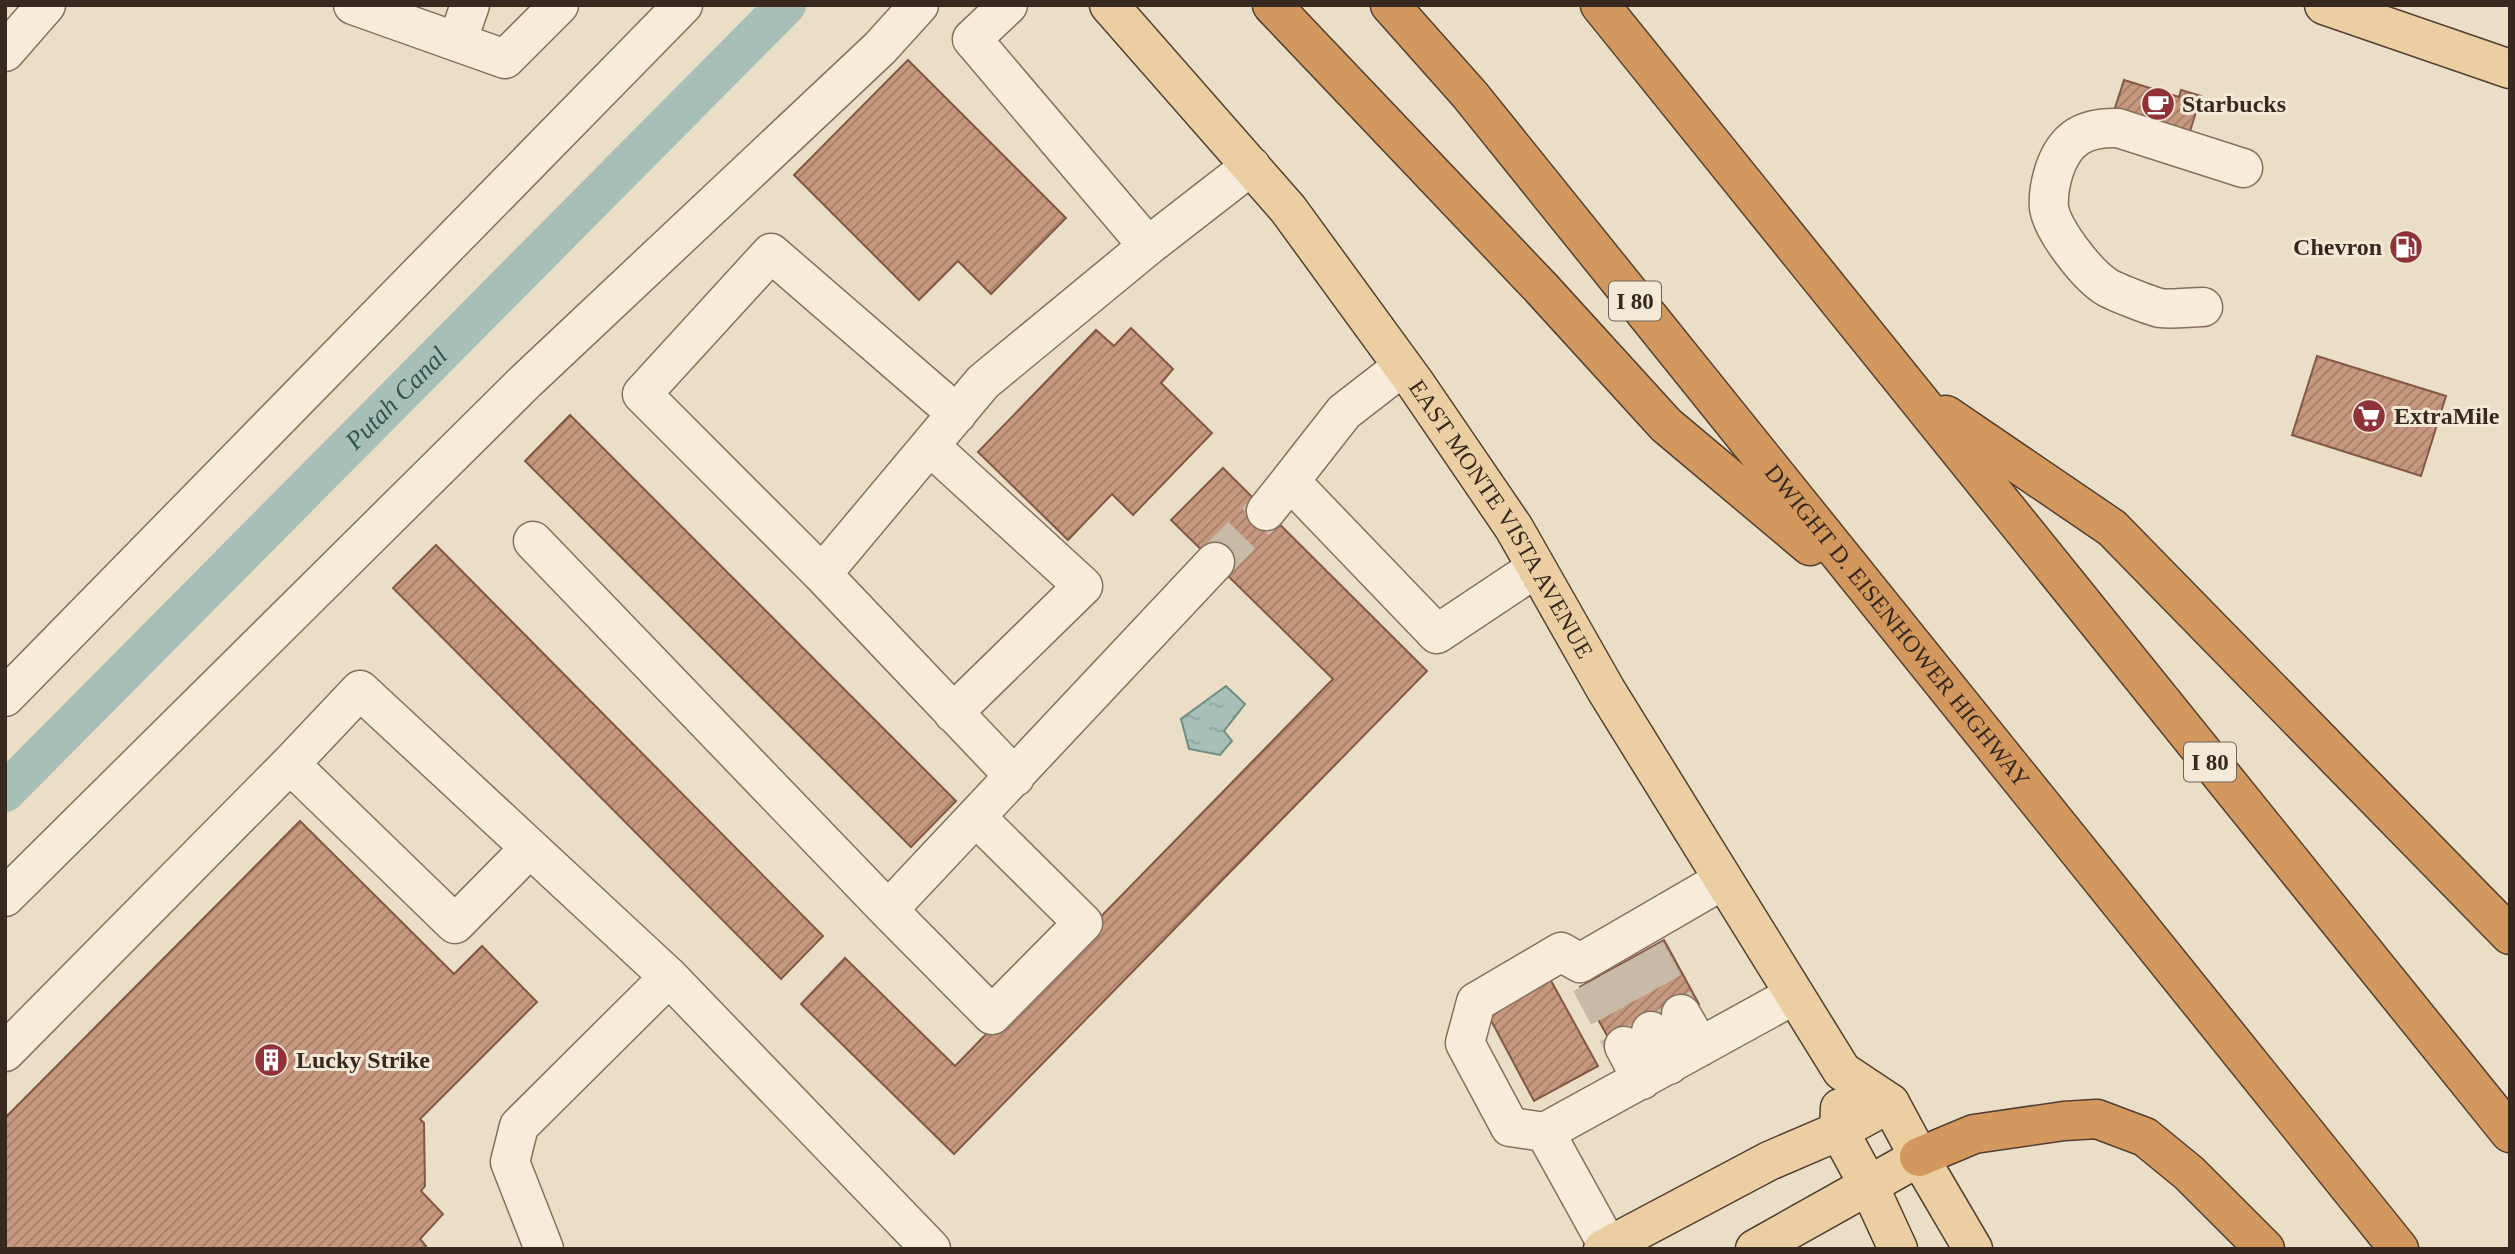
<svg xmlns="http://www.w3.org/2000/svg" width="2515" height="1254" font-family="'Times New Roman',serif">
<defs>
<pattern id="water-ripples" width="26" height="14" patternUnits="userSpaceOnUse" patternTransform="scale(1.75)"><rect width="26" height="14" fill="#a7bfb7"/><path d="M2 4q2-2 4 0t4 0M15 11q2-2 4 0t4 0" fill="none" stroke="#90a49d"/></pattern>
<pattern id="building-hatch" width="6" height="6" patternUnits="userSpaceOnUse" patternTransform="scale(1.75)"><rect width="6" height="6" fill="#c6987f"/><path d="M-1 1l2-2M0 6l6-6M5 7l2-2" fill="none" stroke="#a27c68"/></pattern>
</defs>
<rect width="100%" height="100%" fill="#ebdec7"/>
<!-- water -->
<path fill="url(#water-ripples)" stroke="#6f8d83" stroke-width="2" d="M1226,686L1245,704L1224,731L1232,741L1220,755L1189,749L1181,719Z"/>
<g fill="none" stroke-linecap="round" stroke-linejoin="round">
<!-- canal -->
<path stroke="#a7bfb7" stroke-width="40" id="s1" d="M5,792L786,5"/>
</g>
<!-- building -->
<path fill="url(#building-hatch)" stroke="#835945" stroke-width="2" d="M908,60L1066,218L991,294L958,261L919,300L794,175Z
M2124,80L2179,97L2181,90L2201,96L2187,141L2114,111Z
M1131,328L1173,369L1161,383L1212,433L1133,515L1112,494L1068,540L978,452L1096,330L1114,346Z
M2317,356L2446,396L2421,476L2292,435Z
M570,415L956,801L911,847L525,461Z
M1223,468L1427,671L954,1154L801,1004L845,958L955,1066L1333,679L1171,520Z
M436,545L823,936L781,979L393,588Z
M300,821L454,974L482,946L537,1002L420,1119L424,1123L425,1186L421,1191L443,1214L420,1239L426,1246L424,1249H5V1118Z
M1664,940L1699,1004L1615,1050L1580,987Z
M1549,977L1598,1066L1534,1101L1486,1011Z"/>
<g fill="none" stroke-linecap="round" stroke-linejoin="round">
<!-- minor-tunnel -->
<path stroke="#c7baa6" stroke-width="38" stroke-dasharray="38 19" stroke-linecap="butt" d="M1215,562L1266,511
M1646,951L1681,1014
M1617,967L1651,1031
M1590,982L1624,1046"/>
<!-- minor casing -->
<g stroke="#85705d" stroke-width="41">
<path id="minor" d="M353,5L505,59L559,5
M1008,5L972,39L1148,246
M457,42L470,5
M5,52L46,5
M2203,307C2190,307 2173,310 2160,308C2151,306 2112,291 2105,286C2086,273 2053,231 2049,208C2048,195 2050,184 2054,171C2065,138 2084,127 2118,128L2243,168
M1402,367L1344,412L1290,481L1437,634L1536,568
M930,446L1083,586L953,713
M1266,511L1290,481
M533,541L888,910L992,1015L1083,923L976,817
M822,574L642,394L771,253L957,414
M5,697L683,5
M290,764L455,924L530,848
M1015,777L822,574L983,382L1148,246L1251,166
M5,897L526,381L880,48L919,5
M888,910L1215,562
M1681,1014L1700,1047
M1651,1031L1669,1065
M1624,1046L1642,1080
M5,1052L290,764L360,690L669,977
M1545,1132L1510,1127L1465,1043L1476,1002L1561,952L1580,963L1723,880
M1608,1246L1545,1132L1794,995
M544,1249L510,1162L519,1126L669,977L931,1249"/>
</g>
<!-- major casing -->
<g stroke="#533f31" stroke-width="41">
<g id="major">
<path id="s2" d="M1109,5L1288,209L1415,383L1514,528L1606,690L1842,1071L1890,1103L1919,1157L1973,1249"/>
<path d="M2324,5L2510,69"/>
<path d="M1840,1108L1839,1131L1869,1186L1898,1249"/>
<path d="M1603,1249L1769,1161L1839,1131L1890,1103"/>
<path d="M1755,1249L1919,1157"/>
</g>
</g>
<!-- highway casing -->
<g stroke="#533f31" stroke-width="41">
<g id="highway">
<path d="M1272,5L1543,290L1666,425L1810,546"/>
<path id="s3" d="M1390,5L1470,95L2399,1249"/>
<path d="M1600,5L2510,1133"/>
<path d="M1946,415L2112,528L2510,935"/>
<path d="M1919,1157L1974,1134L2064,1121L2097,1119L2145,1137L2189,1173L2265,1249"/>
</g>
</g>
<!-- minor -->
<use href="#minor" stroke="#f6ecd9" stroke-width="38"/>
<!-- major -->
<use href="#major" stroke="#ebcfa2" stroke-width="38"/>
<!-- highway -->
<use href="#highway" stroke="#d3985e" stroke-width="38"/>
</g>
<!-- icons -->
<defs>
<g id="cafe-disc" transform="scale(1.75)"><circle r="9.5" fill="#903239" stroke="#f3e9d6"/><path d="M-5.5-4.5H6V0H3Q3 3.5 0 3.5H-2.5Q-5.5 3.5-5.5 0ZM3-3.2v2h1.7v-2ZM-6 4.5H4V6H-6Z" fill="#fff"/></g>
<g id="fuel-disc" transform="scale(1.75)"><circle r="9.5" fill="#903239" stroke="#f3e9d6"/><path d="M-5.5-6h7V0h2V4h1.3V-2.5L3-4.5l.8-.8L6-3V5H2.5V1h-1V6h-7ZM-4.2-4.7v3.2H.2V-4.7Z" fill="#fff"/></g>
<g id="supermarket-disc" transform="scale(1.75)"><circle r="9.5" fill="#903239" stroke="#f3e9d6"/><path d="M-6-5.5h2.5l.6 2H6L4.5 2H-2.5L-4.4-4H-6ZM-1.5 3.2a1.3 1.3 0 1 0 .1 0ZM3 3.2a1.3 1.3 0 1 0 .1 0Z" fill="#fff"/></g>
<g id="building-disc" transform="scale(1.75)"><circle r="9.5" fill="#903239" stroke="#f3e9d6"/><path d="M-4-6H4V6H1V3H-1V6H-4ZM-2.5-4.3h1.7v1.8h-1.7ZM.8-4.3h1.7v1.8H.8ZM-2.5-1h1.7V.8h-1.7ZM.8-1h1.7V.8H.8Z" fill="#fff"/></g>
</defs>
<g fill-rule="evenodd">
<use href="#cafe-disc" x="2158" y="104"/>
<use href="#fuel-disc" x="2406" y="247"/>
<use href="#supermarket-disc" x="2369" y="416"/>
<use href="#building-disc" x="271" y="1060"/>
</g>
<g text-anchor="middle" stroke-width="6" stroke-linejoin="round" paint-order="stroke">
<!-- shield labels -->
<g fill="#f3e9d6" stroke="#6f6357" stroke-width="2">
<rect x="1609" y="281.5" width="52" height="39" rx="5"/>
<rect x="2184" y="742.5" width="52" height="39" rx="5"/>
</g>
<g font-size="23" font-weight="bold" fill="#372920">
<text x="1635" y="309">I 80</text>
<text x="2210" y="770">I 80</text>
</g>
<!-- poi labels -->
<g font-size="24" font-weight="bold" fill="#372920" stroke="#f3e9d6" text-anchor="start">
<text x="2182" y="112">Starbucks</text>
<text x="2382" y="255" text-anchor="end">Chevron</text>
<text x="2394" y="424">ExtraMile</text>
<text x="296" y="1068">Lucky Strike</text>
</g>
<!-- street labels -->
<g font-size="24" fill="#372920" stroke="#f3e9d6">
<text dy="8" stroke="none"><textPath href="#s2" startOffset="648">EAST MONTE VISTA AVENUE</textPath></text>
<text dy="8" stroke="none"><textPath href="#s3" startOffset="802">DWIGHT D. EISENHOWER HIGHWAY</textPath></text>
</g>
<!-- water labels -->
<g font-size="26" font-style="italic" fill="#305550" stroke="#f3e9d6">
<text dy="9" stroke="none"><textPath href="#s1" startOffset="555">Putah Canal</textPath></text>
</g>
</g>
<!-- border -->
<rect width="2515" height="1254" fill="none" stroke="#372920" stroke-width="14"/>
</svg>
